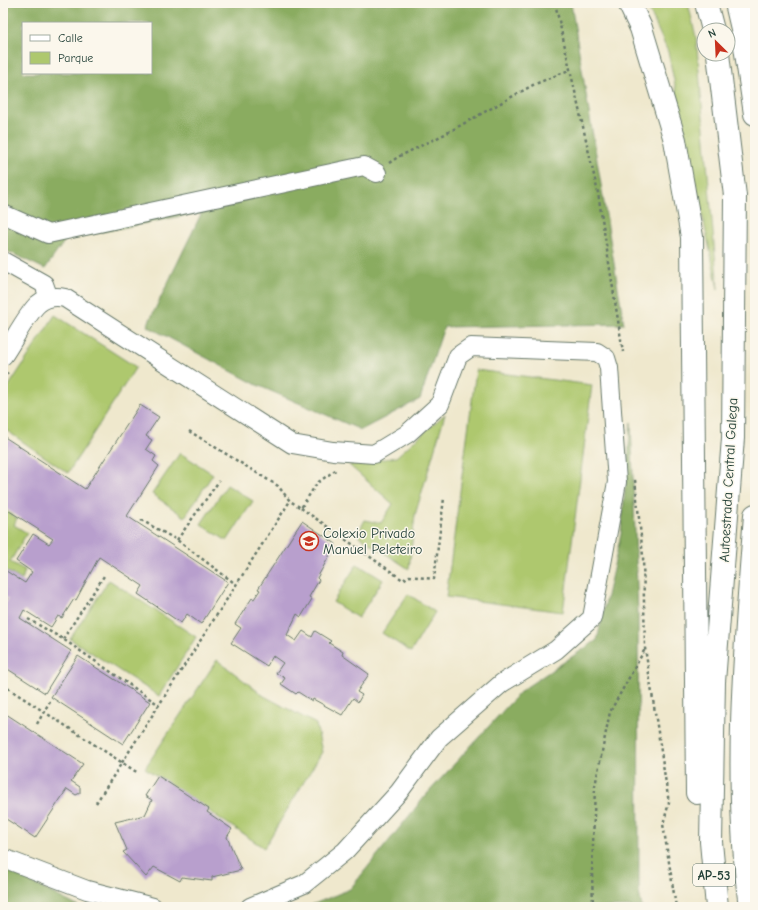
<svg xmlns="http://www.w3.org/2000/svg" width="758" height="910" font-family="'Comic Neue',sans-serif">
<rect width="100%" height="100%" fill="#fbf7ec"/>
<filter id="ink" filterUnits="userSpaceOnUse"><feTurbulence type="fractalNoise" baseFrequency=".025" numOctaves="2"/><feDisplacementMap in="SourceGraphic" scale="8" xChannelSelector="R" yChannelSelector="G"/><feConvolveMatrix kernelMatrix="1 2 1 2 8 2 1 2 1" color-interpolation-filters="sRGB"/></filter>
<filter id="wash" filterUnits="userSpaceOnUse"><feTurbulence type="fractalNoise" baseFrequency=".012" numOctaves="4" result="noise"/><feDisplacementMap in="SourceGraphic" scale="16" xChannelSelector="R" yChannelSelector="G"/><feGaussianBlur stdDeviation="0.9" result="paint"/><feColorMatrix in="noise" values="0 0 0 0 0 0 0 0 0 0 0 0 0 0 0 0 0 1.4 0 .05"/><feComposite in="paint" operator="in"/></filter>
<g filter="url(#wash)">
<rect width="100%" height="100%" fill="#efe8cd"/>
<!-- green -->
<path fill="#aec86e" stroke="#668251" d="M646,3H688L696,37L718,289L668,52Z
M55,315L136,367L68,473L3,428V395Z
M476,370L592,385L563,612L446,597Z
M445,414L415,515L409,569L357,535L365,520L381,523L393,504L349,465L396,457Z
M180,453L213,474L185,517L152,494Z
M227,485L253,501L227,541L201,524Z
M3,509L17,518L14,525L27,533L10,562L25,570L22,580L3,569Z
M357,564L383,580L358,618L333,602Z
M109,580L196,637L159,696L70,639Z
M408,594L435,612L411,652L382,633Z
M217,660L264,696L316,724L322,752L264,848L145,768Z"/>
<!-- forest -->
<path fill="#8aac61" stroke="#54744a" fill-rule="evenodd" d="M3,3H571L624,324L444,327L420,399L361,430L257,385L147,326L202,212L66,239L45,269L3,249ZM23,23H151V73H23Z
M631,422L638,615L639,893L642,907H307L350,889L426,795L522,690L597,640L621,534Z
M3,868L79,907H3Z"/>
<g id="blocks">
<!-- building -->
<path fill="#b89fcd" d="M140,405L159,417L146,436L152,440L146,449L156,456L153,461L159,466L127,516L228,582L201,624L187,614L181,623L138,594L143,586L99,557L76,600L74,599L62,618L58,616L51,627L24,610L20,618L71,651L45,693L3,666V607L8,599L3,596V569L25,583L32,572L16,561L33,534L49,544L53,539L3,507V436L85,489Z
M302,521L336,544L317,578L319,580L309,597L312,599L301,617L297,614L287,635L296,641L303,631L312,637L315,631L331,641L329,643L343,652L342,655L369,674L357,692L362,695L358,702L353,698L342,715L313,699L312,701L298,692L296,694L281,684L285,678L276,673L283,663L273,656L267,666L231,643L241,628L235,624L252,598L254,599L260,590L258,589Z
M78,656L150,702L123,744L51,697Z
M3,712L83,764L71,781L80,787V793L76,795L67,789L35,838L3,817Z
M158,776L209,809L207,812L232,829L227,837L241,870L212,877V881L182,877L180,881L154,867L146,877L123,852L127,850L115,822L145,815L152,800L145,796Z"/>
</g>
</g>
<g filter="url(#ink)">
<use href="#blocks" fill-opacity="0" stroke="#68796a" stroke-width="1"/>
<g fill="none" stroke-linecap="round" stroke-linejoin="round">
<!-- minor casing -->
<g stroke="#68796a" stroke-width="20">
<path id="minor" d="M3,214L48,234L364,166L377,173
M3,261L44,284L49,298
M3,356C13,342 26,315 38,304C46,297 56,296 65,298L292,444L333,451L374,454L407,434L440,404L458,356L471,347L597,352L606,358L609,368L617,482L592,618L556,650L502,683L439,738L399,792L345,851L304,884L250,907
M3,858L87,890L153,907"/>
</g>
<!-- highway casing -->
<g stroke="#68796a" stroke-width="24">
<path id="highway" d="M629,3L641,28L675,140L692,237L697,793
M706,3L713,30
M736,3L743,33L755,114
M754,3L755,10
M717,907L711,842L714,682L733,438L735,196L718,54
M750,907C733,777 745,646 755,515"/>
</g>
<!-- path -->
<path stroke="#68796a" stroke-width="2.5" stroke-dasharray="3 3" stroke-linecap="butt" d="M555,3L598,193L623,352
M389,163L398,157L445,134L533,85L569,70
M3,380L8,372
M189,431L278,486L290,501L301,508L317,483L337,469
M635,480L643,556L645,648L669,803L663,824L676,907
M301,508L403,580L409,576L434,579L444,498
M141,520L177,540L237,585
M177,540L219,481
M28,619L63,639L159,705
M63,639L104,576
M3,685L138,773
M37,724L50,701
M96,803L290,501
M593,907L592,873L595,786L610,712L645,649"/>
<!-- minor -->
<use href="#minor" stroke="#fff" stroke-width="18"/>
<!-- highway -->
<use href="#highway" stroke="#fff" stroke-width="22"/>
</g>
</g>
<!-- icons -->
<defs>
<g id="school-ring" transform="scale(1)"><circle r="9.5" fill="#fbf7ec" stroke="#c8321e" stroke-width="1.5"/><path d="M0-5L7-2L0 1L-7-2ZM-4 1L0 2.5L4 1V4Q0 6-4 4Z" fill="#c8321e"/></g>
</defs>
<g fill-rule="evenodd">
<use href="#school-ring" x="309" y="541"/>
</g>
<g text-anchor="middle" stroke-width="3" stroke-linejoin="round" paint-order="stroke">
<!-- shield labels -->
<rect fill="#fbf7ec" stroke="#61756b" stroke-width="1" x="693" y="864" width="42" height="22" rx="3"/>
<g font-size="13" font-weight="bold" fill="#1f3d34">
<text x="714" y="880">AP-53</text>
</g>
<!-- street labels -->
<g font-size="14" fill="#1f3d34" stroke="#fbf7ec">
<text transform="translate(728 480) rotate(-87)" y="5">Autoestrada Central Galega</text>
</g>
<!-- poi labels -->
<g font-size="14" fill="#1f3d34" stroke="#fbf7ec" text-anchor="start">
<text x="323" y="538">Colexio Privado<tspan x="323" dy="16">Manuel Peleteiro</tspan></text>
</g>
</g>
<!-- margin -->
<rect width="758" height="910" fill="none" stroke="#fbf7ec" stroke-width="16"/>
<!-- legend -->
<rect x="22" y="22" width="130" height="52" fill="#fbf7ec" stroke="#a3ada2"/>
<rect x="30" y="35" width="20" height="6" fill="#ffffff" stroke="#a3ada2"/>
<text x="58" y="42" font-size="12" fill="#1f3d34">Calle</text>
<rect x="30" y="52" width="20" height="12" fill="#aec86e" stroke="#a3ada2"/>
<text x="58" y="62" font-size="12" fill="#1f3d34">Parque</text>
<!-- north arrow -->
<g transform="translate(716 42) rotate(336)"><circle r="19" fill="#fbf7ec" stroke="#a3ada2"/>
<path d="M0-3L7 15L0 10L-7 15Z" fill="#c8321e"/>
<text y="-6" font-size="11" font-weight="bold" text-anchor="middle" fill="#1f3d34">N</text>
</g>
</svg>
